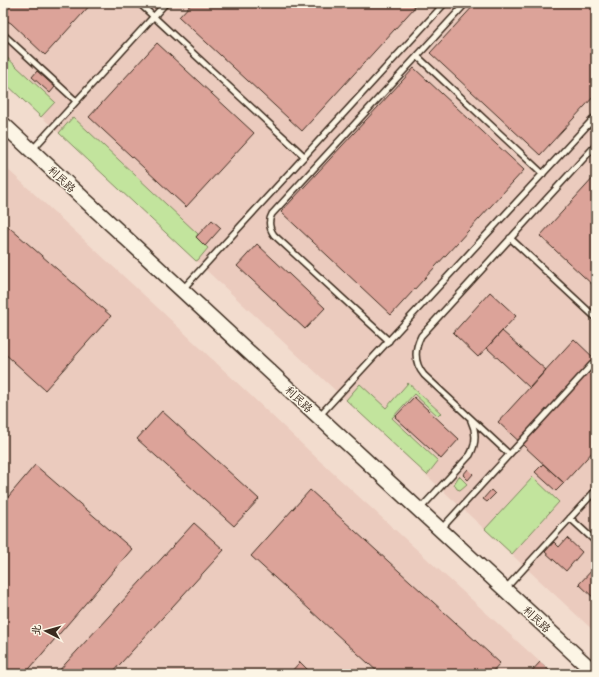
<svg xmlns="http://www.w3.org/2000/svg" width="599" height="677" font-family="'Comic Neue','LXGW WenKai TC',sans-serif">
<rect width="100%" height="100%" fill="#f2dcce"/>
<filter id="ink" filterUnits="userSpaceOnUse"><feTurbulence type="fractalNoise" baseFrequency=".025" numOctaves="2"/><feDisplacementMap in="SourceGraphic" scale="8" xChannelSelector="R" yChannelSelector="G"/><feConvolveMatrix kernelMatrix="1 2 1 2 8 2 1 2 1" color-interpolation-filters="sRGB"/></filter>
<g filter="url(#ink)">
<!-- built -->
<path fill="#ebcbbe" d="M3,3H596V633L3,81Z
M3,165L158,308L322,463L540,662L529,674H3Z"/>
<!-- green -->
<path fill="#c2e49d" stroke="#7e875e" d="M3,54L55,102L41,117L3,81Z
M73,117L198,234L196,237L208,248L198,260L196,261L59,133Z
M408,383L441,413L438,416L414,394L392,418L438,461L427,475L346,400L360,384L386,408Z
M459,476L467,484L460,490L457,489L454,484Z
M533,477L559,502L512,554L485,529Z"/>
<!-- building -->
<path fill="#dca399" stroke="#3b2a1e" d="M3,3H92L45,55L11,23L3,19Z
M192,3H410L415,7L302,131L179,17Z
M476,3H596V94L540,155L430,53Z
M157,43L254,133L186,207L89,117Z
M414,68L524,170L391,315L281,212Z
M37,71L55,87L50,93L32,77Z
M596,175V288L540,236Z
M212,220L221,228L205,246L196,237Z
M3,222L111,316L45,390L3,352Z
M257,244L325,308L305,329L237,266Z
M490,292L516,316L478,357L453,333Z
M502,331L546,370L530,388L487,348Z
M574,339L596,360V448L564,483L498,422Z
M414,397L459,439L441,459L395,417Z
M162,411L259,499L234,526L137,439Z
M543,464L564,483L556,491L535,472Z
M35,465L132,549L25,674H3V503Z
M468,469L473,474L468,480L463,475Z
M310,490L500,663L490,674H380L251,556Z
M491,490L495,494L487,502L483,499Z
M194,523L224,550L111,674H56Z
M567,538L582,552L566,571L545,552L554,542L559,547Z
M595,567L596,568V600L579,584Z
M300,662L312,674H289Z
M540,662L553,674H529Z"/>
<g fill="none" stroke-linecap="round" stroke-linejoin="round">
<!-- service casing -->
<g stroke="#3b2a1e" stroke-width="8">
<path id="service" d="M139,3L304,156
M435,3L440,8
M3,34L76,101
M417,56L543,174
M32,150L166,3
M510,238L596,318
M182,290L445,3
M389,341L274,235C269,228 268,221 272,214L466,3
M320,415L596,116
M509,454L424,375C414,363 414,350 421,336L596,145
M420,509L470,455C476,444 477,433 471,421
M570,518L596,542
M441,529L596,360
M506,588L596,490"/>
</g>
<!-- secondary casing -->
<g stroke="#3b2a1e" stroke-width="17">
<path id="secondary" d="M3,124L596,674"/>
</g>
<!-- service -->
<use href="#service" stroke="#fcf5e5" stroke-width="5"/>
<!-- secondary -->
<use href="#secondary" stroke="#fcf5e5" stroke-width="14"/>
</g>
</g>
<g text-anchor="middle" stroke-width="3" stroke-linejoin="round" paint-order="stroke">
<!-- street labels -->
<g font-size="11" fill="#3b2a1e" stroke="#fcf5e5">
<text transform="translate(62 179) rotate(43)" y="4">利民路</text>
<text transform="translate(299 399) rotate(43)" y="4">利民路</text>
<text transform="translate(537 619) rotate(43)" y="4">利民路</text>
</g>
</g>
<!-- margin -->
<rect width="599" height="677" fill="none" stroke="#fcf5e5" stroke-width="16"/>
<rect x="8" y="8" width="583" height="661" fill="none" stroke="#3b2a1e" stroke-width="1.5" filter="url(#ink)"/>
<!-- north arrow -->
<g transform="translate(46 631) rotate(276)" stroke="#fcf5e5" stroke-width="3" paint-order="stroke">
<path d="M0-3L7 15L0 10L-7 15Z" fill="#3b2a1e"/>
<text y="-6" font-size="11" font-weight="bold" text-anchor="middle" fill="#3b2a1e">北</text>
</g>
</svg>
